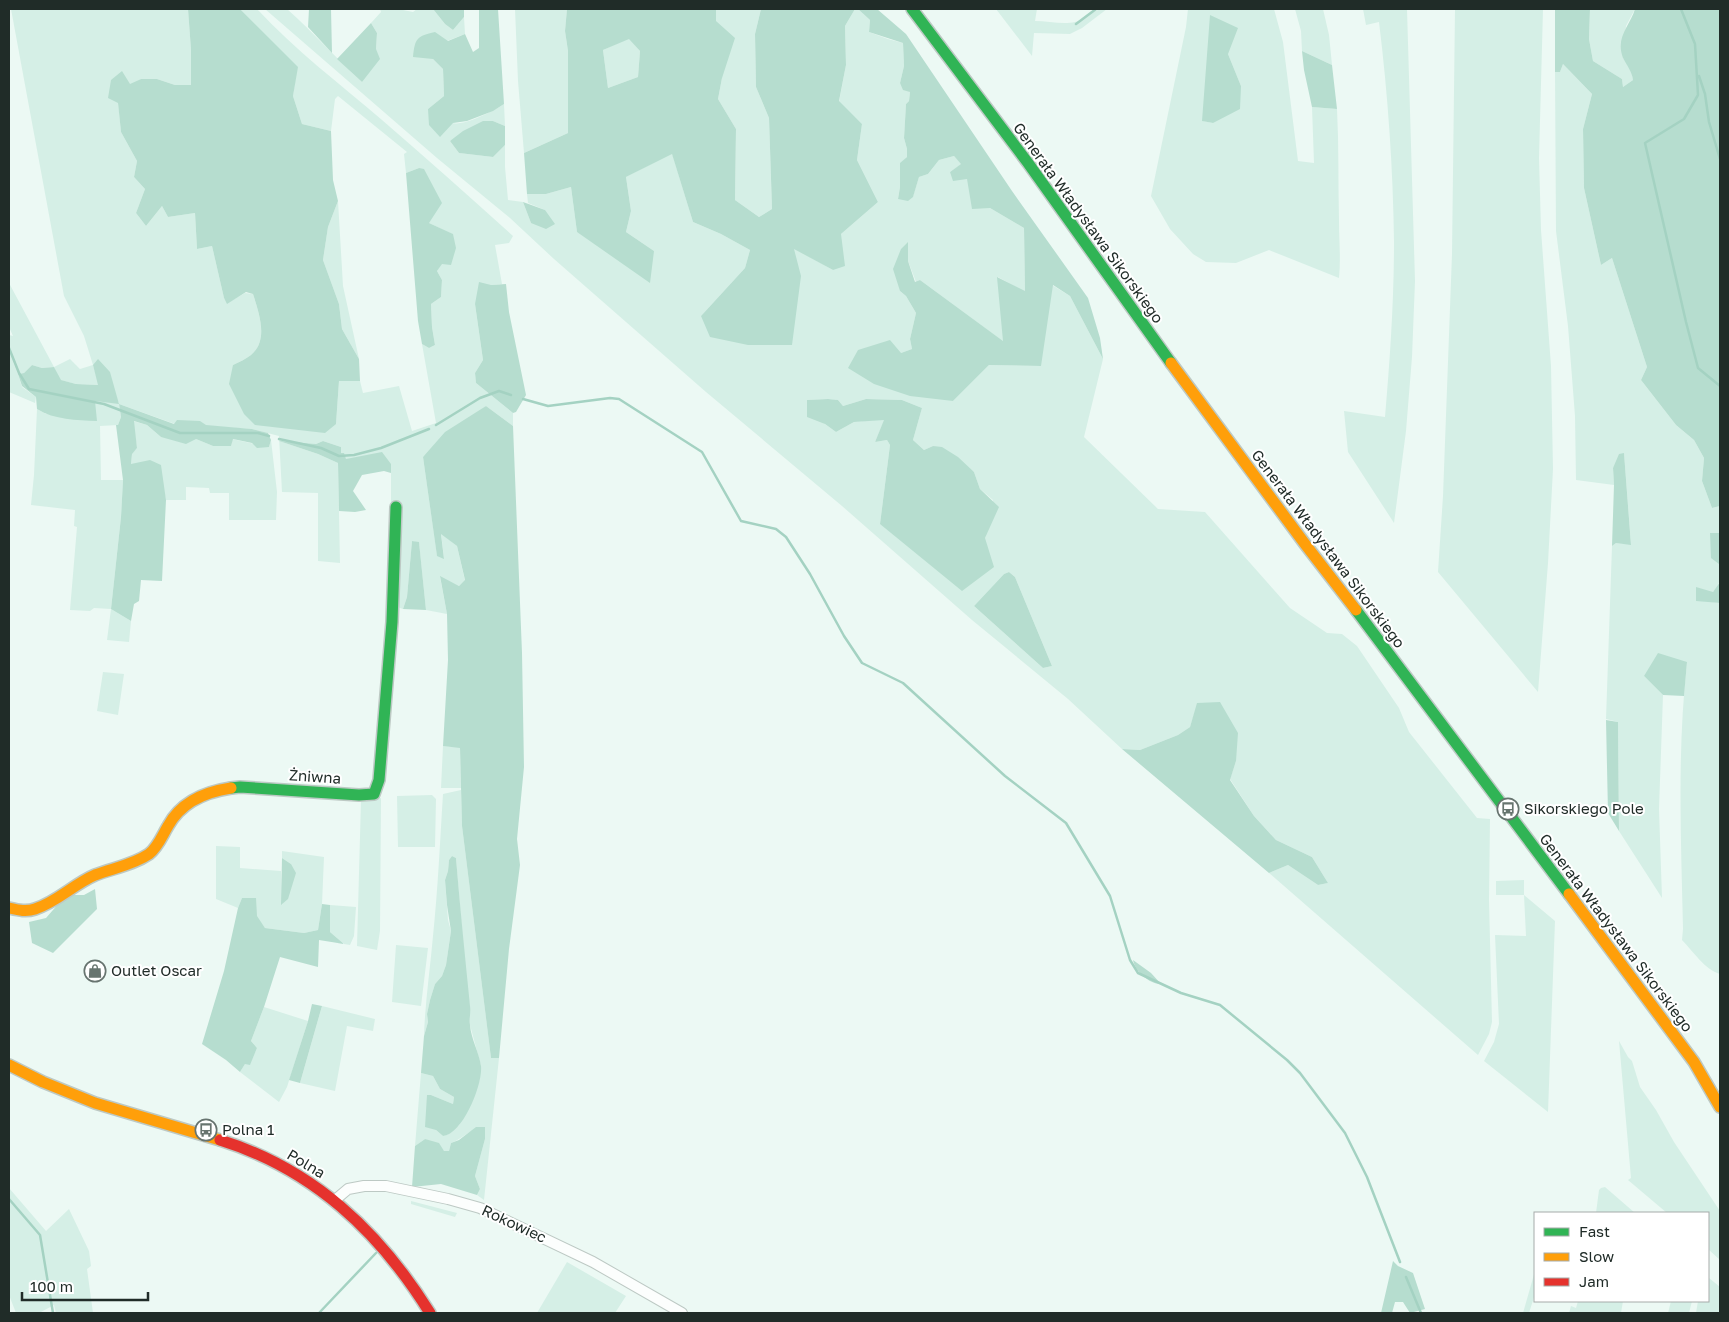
<svg xmlns="http://www.w3.org/2000/svg" width="1729" height="1322" font-family="'Golos Text',sans-serif">
<rect width="100%" height="100%" fill="#ecf9f4"/>
<!-- green -->
<path fill="#d5efe6" fill-rule="evenodd" d="M11,9H188L191,50V85H175L157,79H141L130,85L118,102L121,132L137,161L134,177L145,189L136,213L146,226L162,206L168,217L195,213L197,249L212,246L224,298L227,303L245,293L253,294C259,313 269,340 251,355C246,359 239,362 233,365L336,424L339,381H360L363,393L399,386L412,431L436,423L422,344L429,348L435,345L432,327L431,304L441,297L442,280L437,271L441,264L452,234L429,223L419,168L406,173L404,154L407,152L338,96L335,99L331,131L302,124L293,96L297,67L240,9H257C295,50 340,84 382,120C426,158 470,197 513,236L509,243L495,245L502,284L491,285L475,304L483,360L475,373L476,383L513,413V426L486,406L423,457L437,555L444,558L441,533L457,546L465,581L459,586L440,577L447,614L426,610L419,543L412,541L407,597L403,609L397,607L391,505V464L346,459L341,453V447L323,441L316,444L282,442L318,454L338,463L340,563L318,561V493L282,492L279,436L252,429L175,424L119,404L121,417L118,425L100,426L101,480H123L121,517L111,609L131,621L129,642L107,640L111,609L94,608L90,611L70,610L77,527L74,526L75,510L31,505L34,475L37,409L46,414L95,401L119,403L93,365L99,385L76,384L60,380L54,367L42,368L32,365L24,373L18,374L22,387L36,397L35,403L9,392V335L13,336L9,327V283L54,367L70,359L80,369L93,365L84,336L64,296Z
M265,9H287C313,32 336,58 362,82L376,49L377,33L371,23L381,12L380,9H398L413,12L417,9H433L445,24L453,30L464,17L465,34L447,41L433,59L443,69L444,96L428,109C435,113 445,121 452,123C465,126 493,111 504,104L505,126L493,121L450,141L459,153L493,157L505,145V167L508,200L523,202L531,223L545,210L528,203L527,194H546L571,187L577,232L654,251L626,232L631,211L626,177L672,153L693,222L721,234L750,250L745,268L701,316L794,248L833,270L841,234L878,202L857,160L862,124L839,102L846,65L845,26L855,9H858L870,20L869,32L888,39L903,43L904,66L900,83L910,92L909,101L906,104L904,138L907,149V157L900,164V187L898,199L913,196L919,177L928,174L939,160L954,156L962,164L950,172L967,179L990,208L1024,228L1025,292L998,277L1004,342L920,280L916,282L908,261V243L900,291L906,296L916,313L910,339L912,349L901,353L858,350L953,401L989,365L1040,366L1052,285L1070,296L1103,359L1084,437L1158,509L1205,512L1290,608L1327,633L1342,634L1357,646L1399,708L1409,732L1477,818L1490,819L1489,900L1492,1022L1489,1034L1478,1055L1269,873L1288,865L1318,885L1328,883L1312,857L1276,840L1254,816L1230,779L1236,761L1198,703L1190,727L1178,735L1140,750L1122,749L1068,699L972,620L842,506L706,392L554,259L510,218L437,158ZM828,399L838,400L843,406L866,399L902,400L922,408L913,440L924,450L933,446L974,472L980,489L993,500L985,538L880,524L890,445L887,440L875,442L885,419L854,422L836,432L825,424L807,400ZM1009,572L1015,577L1052,666L1043,668L974,606L1004,574Z
M515,9H567L565,31L568,51V133L524,153L518,81Z
M716,9H761L755,34L756,87L769,118L772,209L759,217L735,200L736,129L718,99L722,78L716,21Z
M996,9H1037L1035,21C1048,21 1063,25 1075,22C1088,20 1088,9 1107,9L1082,28L1070,34L1034,33L1032,56Z
M1188,9H1274L1283,42L1298,161L1314,163L1312,107L1337,109C1339,146 1338,183 1339,220C1339,240 1341,258 1339,278L1269,250L1236,263L1206,262L1193,254L1170,229L1151,196L1186,27ZM1228,54L1241,86L1213,123L1203,121L1206,83Z
M1295,9H1323L1329,35L1332,65L1302,51L1301,31Z
M1363,9H1407L1415,281L1412,357L1406,431L1394,523L1348,452L1344,411L1385,417C1390,359 1394,301 1394,242C1393,169 1388,95 1379,22L1366,25Z
M1455,9H1543L1539,158L1541,230L1551,366L1553,469L1548,563L1538,692L1438,572L1443,496L1452,254Z
M1590,9H1635L1626,26L1623,58L1632,71L1633,80L1623,87L1622,79L1593,61L1589,39Z
M629,38L640,51L638,77L608,88L603,50Z
M1563,64L1592,94L1583,129L1584,188L1601,265L1612,258L1647,367L1641,380L1676,425L1694,440L1704,458L1702,481L1712,508L1720,506V533H1710C1715,550 1728,576 1714,591C1710,595 1702,598 1696,600L1720,603V974C1705,970 1693,951 1682,940L1683,929C1681,840 1677,751 1687,663L1644,676L1663,695L1659,809L1662,898L1619,831L1618,722L1606,719L1612,546L1616,543L1631,544L1624,453L1613,468L1614,485L1576,480L1575,416L1568,326L1556,231L1555,72H1560Z
M338,201L343,286L359,359L342,329L339,304L323,260L328,227Z
M133,421L147,425L161,437L196,439L213,446H231L232,439L269,447L271,440L277,492L276,520H229V493H210L209,488L186,487V500H166L163,485L131,464L132,453L137,448Z
M103,672L124,674L118,715L97,711Z
M443,746L460,747L461,788H441Z
M461,790L462,826L491,1058H499L484,1200L477,1195L480,1189L475,1176L485,1139L484,1127C471,1128 464,1138 451,1143L449,1151H444L425,1139L415,1146L421,1073L433,1076L440,1089L454,1097L453,1104L431,1095L436,1130L443,1136L447,1135L459,1125L479,1082L481,1066L470,1025V1008L466,982L456,858L452,856L449,860L448,871L445,880L448,920L451,931L446,965L442,976L435,984L430,1000L427,1014L428,1022L424,1036C425,1003 430,970 433,936C438,889 440,841 443,794Z
M432,795L436,799L435,847H398L397,796Z
M381,798L380,931L377,950L357,946L361,800L372,801Z
M216,846L240,847V868L281,871L282,905L291,864L282,858V851L324,857L322,904L318,930L304,933L265,928L242,898L238,908L216,899Z
M1524,880V895L1555,921L1548,1112L1484,1061L1494,1042L1499,1024L1495,935L1526,936L1524,895H1496V881Z
M330,905L356,907L354,936L350,945L344,944L330,932Z
M396,945L428,948L421,1006L392,1002Z
M322,1006L375,1019L373,1031L347,1026L335,1091L300,1083Z
M264,1007L308,1021L287,1087L279,1102L240,1072L245,1064H250L257,1048L251,1041Z
M1619,1041L1628,1057L1632,1061L1640,1087L1656,1110L1674,1142L1720,1211V1260L1708,1249V1213H1667L1628,1180L1631,1178Z
M9,1188L46,1231L69,1209L89,1251L91,1266L87,1269L93,1313H56L54,1305L39,1313H16L9,1295Z
M1601,1188L1605,1187L1635,1213H1596L1599,1190Z
M411,1201L457,1213L455,1217L411,1204Z
M567,1262L626,1296L615,1313H537Z
M1535,1271V1294L1529,1313H1523Z
M1709,1278L1720,1287V1313H1696L1698,1301H1708Z
M1578,1301H1623L1621,1313H1569L1571,1306L1576,1308Z
M1671,1301H1692L1689,1313H1668Z"/>
<!-- forest -->
<path fill="#b6ddcf" fill-rule="evenodd" d="M188,9H240L298,67L293,96L302,124L331,131L333,180L338,201L328,227L323,260L339,304L342,329L359,359L360,381H339L336,424L325,433L255,425L244,414L229,384L233,365C239,362 246,359 251,355C269,340 259,313 253,294L246,292L227,304L224,298L212,246L197,249L195,213L168,217L162,206L146,226L136,213L145,189L134,177L137,161L121,132L118,103L108,98L111,80L122,71L130,84L141,79H157L175,85H191V50Z
M309,9H331L332,53L308,27Z
M433,9H464V17L453,30L445,24Z
M479,9H498L504,104L493,111L467,121L453,123L440,137L429,125L428,109L444,96L443,69L433,59L413,57C415,38 417,36 435,32L448,41L465,34L473,52L479,48Z
M567,9H716V21L735,38L722,78L718,99L736,129L735,200L759,217L772,209L769,118L756,87L755,34L761,9H855L845,26L846,65L839,101L862,124L857,160L878,202L841,234L845,266L833,270L794,249L801,276L792,345H748L710,337L701,316L745,268L750,250L721,234L693,222L672,154L626,177L631,211L626,232L654,251L650,283L577,232L571,187L546,194H527L524,153L568,133V51L565,31ZM629,39L640,51L638,77L608,88L603,50Z
M858,9H877L906,34L1012,191L1088,298L1100,338L1103,359L1070,296L1053,285L1041,366L989,365L953,401L910,396L874,384L848,368L858,350L890,340L901,353L912,349L910,339L916,313L906,296L900,291L893,269L901,249L908,242V261L915,282L920,280L1003,341L997,277L1025,291L1024,228L990,208L972,209L967,179L953,181L950,172L961,164L954,156L939,160L928,174L919,177L913,197L908,201L898,199L900,187V163L907,157V149L904,138L906,104L909,101L910,92L903,90L900,83L904,66L903,43L869,32L870,20Z
M1555,9H1590L1589,39L1593,61L1622,79L1623,87L1633,80C1632,71 1627,66 1623,58C1615,37 1630,26 1635,9H1720V506L1712,508L1702,481L1704,458L1694,440L1676,425L1641,380L1647,367L1612,258L1601,265L1584,188L1583,129L1592,94L1563,64L1560,72H1555Z
M1210,15L1238,28L1228,54L1241,86L1240,109L1213,123L1202,121Z
M371,23L377,33L376,49L380,59L362,82L337,59Z
M1302,51L1332,65L1337,109L1312,107L1304,70Z
M483,121H493L505,126V145L493,157L459,153L450,141L463,131Z
M419,168L424,169L442,203L429,223L453,234L456,248L451,265L442,264L437,271L442,280L441,297L431,304L432,327L435,345L429,348L422,344L418,321L406,173Z
M523,202L545,210L555,224L546,229L531,223Z
M479,282L491,285L506,284L509,312L526,395L516,412L513,413L476,383L475,373L483,360L475,304Z
M98,359L110,372L119,404L174,424L177,420L200,421L206,425L252,429L268,433L271,440L269,447L257,448L252,443L233,439L231,446H213L196,439L186,444L161,437L147,425L134,421L137,448L132,454L131,464L150,460L161,465L166,500L162,581L141,580L139,601L134,604L131,621L111,609L121,517L123,480L116,425H118L121,417L119,404L95,401L97,421C76,420 55,420 37,409L36,397L22,386L18,374L24,373L32,365L42,368L54,367L61,380L76,384L98,385L93,365Z
M828,399L838,400L843,406L866,399L902,400L922,408L913,440L924,450L933,446L942,447L958,457L974,472L980,489L999,507L985,538L994,567L962,591L880,524L890,445L887,440L875,442L884,420L854,422L836,432L825,424L807,417V400Z
M486,406L513,426L522,653L524,767L517,839L520,865L509,949L499,1058H491L462,826L460,748L443,746L448,660L447,614L440,576L459,586L465,580L457,546L441,534L444,559L437,556L423,457L445,432Z
M279,441L316,444L323,441L341,447V453H344L346,459L382,452L391,464V473L384,471L362,475L353,491L366,510L355,512L339,511L338,463L318,454Z
M1624,453L1631,545L1616,543L1612,546L1614,485L1613,468L1619,454Z
M1710,533H1720V571L1719,564L1711,558Z
M412,541L419,542L426,610L403,609L407,597Z
M1009,572L1015,577L1052,666L1043,668L974,606L1004,574Z
M1720,582V603L1696,601V587L1713,592Z
M1658,653L1687,662L1684,696L1663,695L1644,676Z
M1220,702L1238,733L1236,761L1230,780L1254,816L1276,840L1312,857L1328,883L1318,885L1288,865L1269,873L1122,749L1140,750L1178,735L1190,727L1197,703Z
M1606,720L1618,722L1619,831L1608,813Z
M452,856L456,858C460,907 465,957 470,1006C471,1012 469,1019 470,1025C471,1039 479,1052 481,1066C483,1084 463,1134 443,1136L436,1130L425,1127L427,1095H431L453,1104L454,1097L440,1089L433,1076L421,1073L424,1036L428,1022L427,1014L430,1000L435,984L442,976L446,965L451,931L447,905L445,880L448,871L449,860Z
M282,858L291,864L296,873L288,899L281,905Z
M95,889L97,909L53,953L32,943L29,922L46,918L66,895H84Z
M242,898H256L257,916L265,928L304,933L318,930L322,904L330,905V932L344,944L319,940L318,967L280,957L264,1007L251,1041L257,1048L250,1065L245,1064L240,1072L226,1060L202,1044L224,971L238,908Z
M1133,960L1151,973L1161,984C1149,984 1135,971 1133,960Z
M312,1004L322,1006L300,1083L289,1080L308,1021Z
M476,1127H485V1139L475,1176L480,1189L477,1195L441,1184L412,1187L415,1146L425,1139L439,1143L444,1151H449L451,1143L459,1140Z
M1393,1261L1398,1266L1413,1273L1425,1309L1410,1313L1403,1302H1395L1392,1313H1381Z"/>
<g fill="none" stroke-linecap="round" stroke-linejoin="round">
<!-- stream -->
<path stroke="#a4d2c2" stroke-width="2.5" d="M1681,9L1695,44L1698,95L1684,119L1645,143L1686,322L1698,368L1720,386
M1076,24L1096,9
M1699,76L1705,94L1709,122L1720,159
M9,348L19,373L29,389L104,404L180,433H258L269,436
M523,399L548,406L610,398L619,399L702,452L741,521L776,529L786,537L810,574L844,636L862,663L903,683L1005,776L1066,823L1110,896L1130,960L1138,973L1181,993L1220,1005L1287,1060L1300,1073L1345,1133L1367,1177L1400,1262
M436,425L480,398L499,391L511,395
M279,439L321,448L339,456L354,455L381,448L429,429
M9,1199L40,1235L53,1313
M1406,1277L1421,1313
M319,1313L376,1253"/>
<!-- street casing -->
<g stroke="#bdc9c4" stroke-width="12">
<path id="street" d="M335,1200L348,1189L364,1186H386L448,1199L480,1208L593,1262L682,1313"/>
</g>
<!-- fast casing -->
<g stroke="#bdc9c4" stroke-width="14">
<path id="fast" d="M912,9L1028,163L1171,363
M1356,610L1569,894
M231,788L240,787L359,795L374,794L379,780L392,622L396,507"/>
</g>
<!-- slow casing -->
<g stroke="#bdc9c4" stroke-width="14">
<path id="slow" d="M1171,363L1305,544L1356,610
M1569,894L1694,1062L1720,1107
M9,908C18,910 26,912 35,909C57,902 74,884 95,875C113,868 133,865 149,854C158,847 162,836 168,826C181,802 204,792 231,788
M9,1065L43,1082L95,1103L220,1140"/>
</g>
<!-- jam casing -->
<g stroke="#bdc9c4" stroke-width="14">
<path id="jam" d="M220,1140C313,1169 379,1231 430,1313"/>
</g>
<!-- street -->
<use href="#street" stroke="#fcfefd" stroke-width="10"/>
<!-- fast -->
<use href="#fast" stroke="#30b455" stroke-width="11"/>
<!-- slow -->
<use href="#slow" stroke="#ff9f0a" stroke-width="11"/>
<!-- jam -->
<use href="#jam" stroke="#e5322d" stroke-width="11"/>
</g>
<!-- icons -->
<defs>
<g id="bus-ring" transform="scale(1.125)"><circle r="9.5" fill="#fff" stroke="#67746f" stroke-width="1.5"/><path d="M-5-6H5V4H4V6H2V4H-2V6H-4V4H-5ZM-3.5-4V0h7V-4ZM-3.5 1.2v1.5H-2V1.2ZM2 1.2v1.5H3.5V1.2Z" fill="#67746f"/></g>
<g id="shop-ring" transform="scale(1.125)"><circle r="9.5" fill="#fff" stroke="#67746f" stroke-width="1.5"/><path d="M-5-2.5h2.3a2.7 3.5 0 0 1 5.4 0H5L5.5 6h-11ZM-1.5-2.5h3a1.5 2.3 0 0 0-3 0Z" fill="#67746f"/></g>
</defs>
<g fill-rule="evenodd">
<use href="#bus-ring" x="1508" y="809"/>
<use href="#shop-ring" x="95" y="971"/>
<use href="#bus-ring" x="206" y="1130"/>
</g>
<g text-anchor="middle" stroke-width="4" stroke-linejoin="round" paint-order="stroke">
<!-- street labels -->
<g font-size="15" fill="#202c28" stroke="#fff">
<text transform="translate(1088 223) rotate(54)" y="5">Generała Władysława Sikorskiego</text>
<text transform="translate(1328 549) rotate(53)" y="5">Generała Władysława Sikorskiego</text>
<text transform="translate(315 777) rotate(4)" y="5">Żniwna</text>
<text transform="translate(1616 933) rotate(53)" y="5">Generała Władysława Sikorskiego</text>
<text transform="translate(306 1164) rotate(31)" y="5">Polna</text>
<text transform="translate(514 1224) rotate(25)" y="5">Rokowiec</text>
</g>
<!-- poi labels -->
<g font-size="15" fill="#202c28" stroke="#fff" text-anchor="start">
<text x="1524" y="814">Sikorskiego Pole</text>
<text x="111" y="976">Outlet Oscar</text>
<text x="222" y="1135">Polna 1</text>
</g>
</g>
<!-- border -->
<rect width="1729" height="1322" fill="none" stroke="#202c28" stroke-width="20"/>
<!-- legend -->
<rect x="1534" y="1212" width="175" height="90" fill="#ffffff" stroke="#a6aba9"/>
<rect x="1544" y="1228" width="25" height="8" fill="#30b455" stroke="#a6aba9"/>
<text x="1579" y="1237" font-size="15" fill="#202c28">Fast</text>
<rect x="1544" y="1253" width="25" height="8" fill="#ff9f0a" stroke="#a6aba9"/>
<text x="1579" y="1262" font-size="15" fill="#202c28">Slow</text>
<rect x="1544" y="1278" width="25" height="8" fill="#e5322d" stroke="#a6aba9"/>
<text x="1579" y="1287" font-size="15" fill="#202c28">Jam</text>
<!-- scale -->
<path d="M22 1292v8h126v-8" fill="none" stroke="#202c28" stroke-width="2.5"/>
<text x="30" y="1292" font-size="15" fill="#202c28" stroke="#ffffff" stroke-width="4" paint-order="stroke">100 m</text>
</svg>
